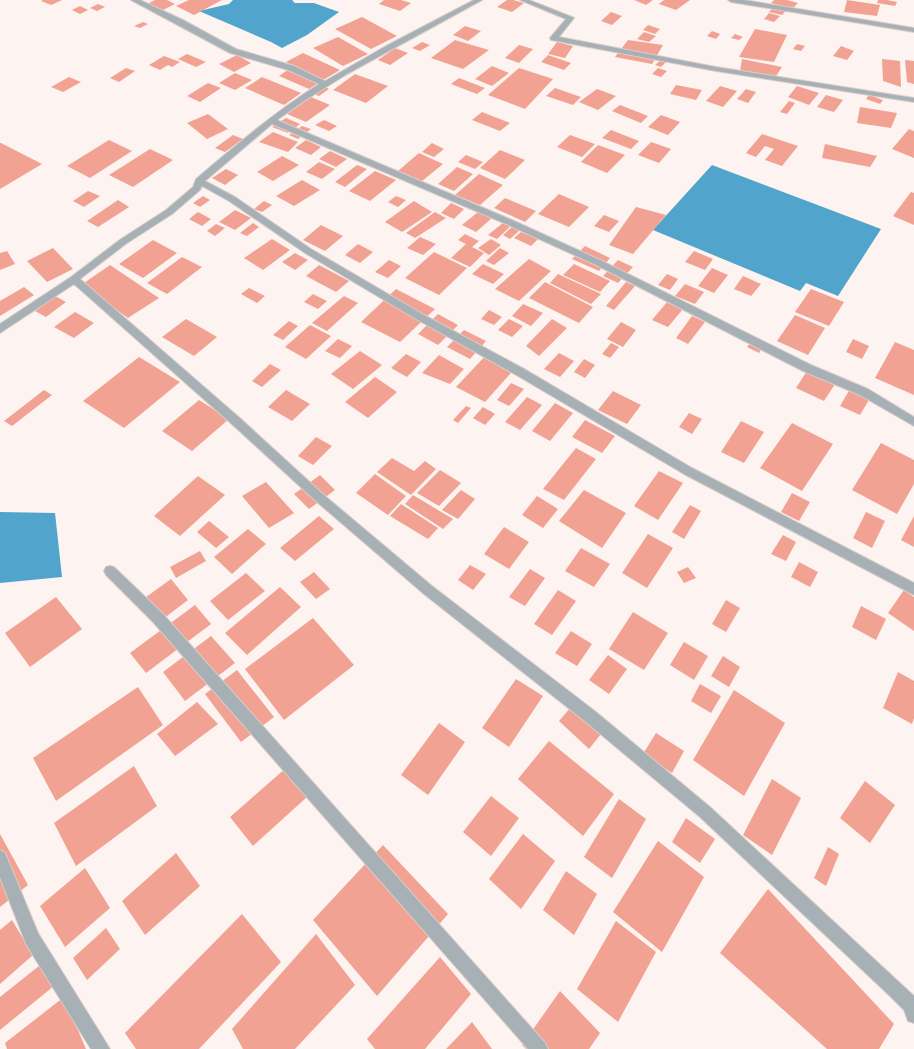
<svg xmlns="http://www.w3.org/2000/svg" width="914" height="1049" font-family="'PT Sans',sans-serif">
<rect width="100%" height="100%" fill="#fdf3f0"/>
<!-- water -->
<path fill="#51a5cc" d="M233,0H292L295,3H314L339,12L307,35L282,48L271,42L199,11L229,4Z
M712,165L881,229L838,296L806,283L800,291L653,230Z
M0,512L55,513L62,577L0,583Z"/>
<!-- building -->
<path fill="#f2a292" d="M43,0H62L51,5L41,1Z
M155,0H167L175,4L159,12L145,5Z
M189,0H222L194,15L176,6Z
M384,0H401L411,3L400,11L379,4Z
M507,0H513L524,3L512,12L497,7Z
M634,0H653L646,5Z
M664,0H690L676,10L659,4Z
M774,0H787L798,3L792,9L771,3Z
M847,0L880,5L877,16L844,12Z
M878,0H887L897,2L895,6L877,3Z
M98,4L105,7L97,11L90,8Z
M80,6L88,10L80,14L72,10Z
M773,8L786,11L782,15L769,12Z
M611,12L622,16L612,25L601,21Z
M769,13L780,16L774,22L764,19Z
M362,17L397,36L371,49L335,29Z
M143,22L148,24L140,28L134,26Z
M648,25L660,29L655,34L643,30Z
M465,26L481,31L468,41L453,35Z
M755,29L787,35L774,62L739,57Z
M712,31L720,34L716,39L707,36Z
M644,32L656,36L649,42L637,39Z
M735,34L743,37L739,40L731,38Z
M338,37L368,54L343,66L313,48Z
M455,40L489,50L463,69L431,58Z
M628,40L663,45L652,64L615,57Z
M422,42L430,45L420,51L412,48Z
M557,42L573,46L565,58L548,54Z
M797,44L805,46L801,51L793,49Z
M519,45L533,49L519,63L505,58Z
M841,46L854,51L847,60L833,56Z
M395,48L408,53L390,65L378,60Z
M303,53L340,70L323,80L286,62Z
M187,54L206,62L196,67L178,59Z
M237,55L251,63L234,72L219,64Z
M548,55L571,63L564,70L541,62Z
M164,56L180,62L172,67L168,65L160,70L149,65Z
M742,59L782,67L776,76L740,71Z
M882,59L900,61L901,87L883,81Z
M661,60L667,61L661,67L655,65Z
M905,60L914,61V84L907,82Z
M492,66L509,73L492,86L475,79Z
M126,68L135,71L119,82L110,78Z
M519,68L553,79L525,109L488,95Z
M658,68L667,71L661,77L652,74Z
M289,69L320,82L309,89L279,76Z
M235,73L252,80L235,90L219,83Z
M355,74L388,86L366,103L333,90Z
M69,77L81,82L63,92L51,87Z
M262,77L301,93L284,105L245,88Z
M459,78L485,88L477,94L451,84Z
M208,83L221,88L200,102L187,96Z
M676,85L702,90L696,100L670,94Z
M323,86L329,89L319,96L313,94Z
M720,86L737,91L723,107L706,101Z
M797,86L819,93L809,105L788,97Z
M555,88L581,97L573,105L546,96Z
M597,89L616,96L598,110L579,102Z
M746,89L756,92L748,103L737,99Z
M826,95L843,100L834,112L817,107Z
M869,95L883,100L880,104L866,99Z
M311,97L330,105L306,122L287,114Z
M789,101L795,103L787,114L780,112Z
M620,105L648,116L641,123L612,111Z
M860,107L897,113L891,128L857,123Z
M482,112L510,123L500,131L472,120Z
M208,114L228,129L207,139L187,123Z
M661,115L680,122L668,135L648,127Z
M286,118L300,124L288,133L272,127Z
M324,120L337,126L329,131L315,125Z
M302,126L311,129L298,139L289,135Z
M909,129L914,131V158L892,149Z
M611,130L639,141L631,149L602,138Z
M273,132L298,142L288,152L259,142Z
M762,134L798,146L782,166L765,160L774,149L765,146L756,157L746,153Z
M233,135L243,139L225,152L215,148Z
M570,135L595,144L582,157L557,147Z
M109,140L132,151L90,178L67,166Z
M306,140L321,147L311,155L295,148Z
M651,142L671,149L659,163L638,155Z
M0,143H1L42,164L0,189Z
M432,143L444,149L434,157L422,152Z
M825,144L877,156L870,167L822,158Z
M598,145L625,155L607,173L581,162Z
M150,149L173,160L133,187L109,175Z
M500,150L525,160L505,179L480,168Z
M330,151L347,159L336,167L319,159Z
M419,153L443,164L422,181L398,171Z
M466,155L483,162L475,169L458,162Z
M282,156L299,165L273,181L257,172Z
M319,162L335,169L322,179L306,172Z
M357,165L367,169L345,187L335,182Z
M457,167L473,174L454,191L438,184Z
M226,169L238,175L225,185L212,178Z
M375,171L396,180L370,201L349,191Z
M479,174L503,185L480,205L455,195Z
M302,180L320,190L294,206L276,196Z
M88,191L100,196L84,207L73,201Z
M911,192L914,193V225L893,216Z
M559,194L589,207L569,227L538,214Z
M203,196L210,200L200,207L193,203Z
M396,196L406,200L398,207L388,202Z
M505,198L536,211L525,222L494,208Z
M118,200L129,207L98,227L87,221Z
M264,201L272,205L262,212L254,209Z
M414,201L432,212L402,232L385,222Z
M451,203L464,209L454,219L441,213Z
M636,207L666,215L633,254L609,245Z
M235,210L251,218L235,230L219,222Z
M198,212L211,219L202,226L189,219Z
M435,212L446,218L415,238L406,233Z
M478,212L492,218L476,232L462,225Z
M604,215L619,221L609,232L594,226Z
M504,222L512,225L497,239L488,235Z
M253,223L259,227L247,236L240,233Z
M216,224L225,228L215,236L207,231Z
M321,225L343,236L325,251L303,240Z
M512,227L520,230L510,239L503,235Z
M521,232L538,239L531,246L514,238Z
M465,234L479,241L472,247L484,253L470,267L451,258L466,244L458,240Z
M420,237L436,244L423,255L407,248Z
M272,239L290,250L263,270L244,258Z
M491,239L501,245L489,255L478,248Z
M153,240L177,253L143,278L119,264Z
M358,244L373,252L360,263L345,255Z
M585,246L610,258L599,271L572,259Z
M53,248L73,269L47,282L27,261Z
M500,248L509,253L494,265L486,261Z
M7,251L15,264L0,270V253Z
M694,251L713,259L705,270L685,262Z
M434,252L467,268L439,295L405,278Z
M295,253L308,260L295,270L282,262Z
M182,257L202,267L167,294L147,283Z
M529,259L551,271L519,301L495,289Z
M389,260L401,266L388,278L375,272Z
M618,260L633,267L618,283L603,276Z
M483,264L504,274L493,284L472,274Z
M574,264L610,281L600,292L563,275Z
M110,265L159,298L128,318L81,285Z
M319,265L349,281L336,292L306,276Z
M712,268L728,275L714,293L698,286Z
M558,274L601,294L591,304L550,283Z
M667,274L678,279L670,290L658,285Z
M743,276L761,284L751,296L734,289Z
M545,282L593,307L579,323L529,298Z
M626,282L635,286L614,310L606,306Z
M685,284L704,292L695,304L675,296Z
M24,287L34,295L0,316V301Z
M249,288L265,296L257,303L241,294Z
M396,289L435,309L400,342L361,322Z
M811,289L844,302L829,326L795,312Z
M313,294L327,301L318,309L304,302Z
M55,296L66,302L46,317L35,311Z
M344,296L358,303L327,331L312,323Z
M667,302L683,309L668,327L652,320Z
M523,304L543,313L531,326L512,316Z
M489,310L502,317L494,325L481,319Z
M75,312L94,323L74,338L54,327Z
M438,314L458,325L438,345L418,334Z
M795,315L825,328L808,355L777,341Z
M692,316L705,322L688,344L676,338Z
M186,319L217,337L194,356L162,337Z
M509,319L523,326L512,337L498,330Z
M552,319L567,328L539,356L526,346Z
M289,321L298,326L283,340L273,335Z
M621,322L636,330L623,347L607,339Z
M310,325L331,336L306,359L285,347Z
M464,330L486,341L470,359L447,347Z
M338,339L352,346L340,358L325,351Z
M853,339L869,346L862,359L846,352Z
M895,342L914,350V395L875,378Z
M611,343L619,347L610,358L602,354Z
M750,343L762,348L759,353L747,347Z
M360,351L382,365L353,389L331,374Z
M490,351L518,365L485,402L456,387Z
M559,353L574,361L560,377L544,369Z
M406,354L421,362L407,377L391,368Z
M439,355L464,369L450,384L422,373Z
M139,357L180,382L124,428L83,401Z
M584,359L595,365L585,378L574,372Z
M270,364L281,370L262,387L252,381Z
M807,371L835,384L824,401L796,388Z
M375,377L397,392L368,418L345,402Z
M511,383L524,389L509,406L497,400Z
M850,389L870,398L860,415L840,406Z
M44,390L52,395L12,426L4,421Z
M286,390L310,404L292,421L268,407Z
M613,391L641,405L627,424L598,410Z
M527,397L542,405L520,430L505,422Z
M199,400L229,419L192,451L162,431Z
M555,403L573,413L550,441L532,431Z
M466,406L471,408L458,423L453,420Z
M483,407L495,414L485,425L473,418Z
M689,413L702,419L692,434L679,427Z
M585,420L615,436L602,453L572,437Z
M741,421L764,432L744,463L721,452Z
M792,423L833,444L802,491L760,468Z
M316,437L332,446L313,465L298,456Z
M881,443L914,460V484L897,514L852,490Z
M576,448L596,459L564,500L543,489Z
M392,458L414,471L425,461L436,469L411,495L377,472Z
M440,470L461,483L439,506L417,493Z
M659,471L683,483L658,520L634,506Z
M375,474L406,496L388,515L356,493Z
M320,475L335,490L309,509L294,494Z
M198,476L225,495L180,536L154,516Z
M266,482L294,513L269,528L242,496Z
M461,490L475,499L458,519L442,510Z
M584,490L626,513L602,548L559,521Z
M792,493L810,502L799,521L781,512Z
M413,495L453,519L443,529L405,504Z
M537,496L558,509L543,528L522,515Z
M401,504L438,528L428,539L390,516Z
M690,505L701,511L684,539L672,532Z
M866,512L885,521L872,548L853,538Z
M319,516L334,529L295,561L280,548Z
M914,516V547L901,540Z
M209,521L229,537L216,548L197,532Z
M504,527L529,542L509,569L484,554Z
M248,529L266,544L232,574L214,557Z
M648,534L673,548L647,588L622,573Z
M783,535L796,542L786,561L771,554Z
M581,548L610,564L594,587L565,571Z
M200,551L206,561L176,578L170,567Z
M799,562L818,572L810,587L791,577Z
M470,565L486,574L473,590L458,580Z
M688,567L696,578L684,583L677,572Z
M530,569L545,578L525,606L509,597Z
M314,572L330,589L316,599L300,582Z
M246,573L265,591L228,620L210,601Z
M171,579L188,600L159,622L142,600Z
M280,587L301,607L247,655L225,633Z
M558,590L576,601L552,635L534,624Z
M904,590L914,597V631L888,613Z
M56,597L82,629L30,667L5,633Z
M726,600L740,608L726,632L712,624Z
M195,605L211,624L146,673L130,653Z
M861,606L886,619L876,640L852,627Z
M633,612L668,633L644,670L609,649Z
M313,618L354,665L284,720L245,669Z
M571,631L592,644L577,666L555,653Z
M211,636L235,663L185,701L163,672Z
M684,642L708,656L694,680L670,665Z
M608,655L627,669L609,694L589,680Z
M723,656L740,667L729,687L711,676Z
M237,670L274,717L241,742L205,694Z
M898,672L914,681V718L912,724L883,708Z
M516,679L543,696L509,747L482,728Z
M700,684L721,696L711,713L691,701Z
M138,687L163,725L56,801L33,758Z
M734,690L785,723L744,796L693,760Z
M197,702L218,724L175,756L157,734Z
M571,707L601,734L589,749L559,721Z
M439,723L465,742L428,795L401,775Z
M656,733L684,751L672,773L643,754Z
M549,741L614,794L583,836L518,779Z
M294,761L317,788L253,846L230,817Z
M134,766L157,806L76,866L54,823Z
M772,779L801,798L772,855L743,835Z
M865,781L895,805L870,843L840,818Z
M491,796L519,818L491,856L463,832Z
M619,799L646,819L612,878L584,857Z
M686,818L715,839L700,863L672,842Z
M0,834L28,885L0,907Z
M523,834L555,861L521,909L489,879Z
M658,841L704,877L662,952L613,912Z
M383,845L448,914L377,996L313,920Z
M828,847L839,854L826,886L814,878Z
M176,853L200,886L145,935L122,901Z
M85,868L110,908L65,947L40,906Z
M566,871L597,894L574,935L543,910Z
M768,889L894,1024L879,1049H827L720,953Z
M242,914L281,962L199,1049H136L125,1033Z
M12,920L33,955L0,984V930Z
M616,921L656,952L618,1022L577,989Z
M106,928L120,949L87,980L73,958Z
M316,934L355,985L295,1049H243L232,1029Z
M440,957L471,994L425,1049H375L367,1039Z
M49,958L60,981L0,1030V997Z
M560,991L600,1033L589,1049H526L522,1045Z
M64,997L86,1049H7L5,1043Z
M472,1022L492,1049H446Z"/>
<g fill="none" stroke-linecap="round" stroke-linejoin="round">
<!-- street casing -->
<g stroke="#d8cecb" stroke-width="2">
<path id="street" d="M131,0H140L183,20L236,49L294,66L325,81L386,46L474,0H482L347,74L304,101L277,120L512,220L600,260L811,365L868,389L914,417V426L860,395L803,371L594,264L506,224L272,124L205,181L235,197L311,249L424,315L526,370L692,468L914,583V595L684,474L518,376L416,319L305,253L229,201L202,186L200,190L172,214L127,243L80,279L242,420L325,496L432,586L596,712L710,807L914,996V1023L908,1021L904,1010L890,996L700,817L586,722L424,594L317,502L234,426L74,284L0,333V324L71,277L121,239L166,210L193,187L196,179C236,145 275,112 319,84L288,70L230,53Z
M520,0H529L572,17L574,18L559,37L716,67L914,98V102L716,71L551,40L550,38L566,19Z
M728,0H744L914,28V32L731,2Z
M110,566L114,567L163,614L545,1043L548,1049H528L153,622L106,575L104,571L106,567Z
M0,850L5,853L38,933L110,1049H91L26,944L0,877Z"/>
</g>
<!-- street -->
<use href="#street" fill="#a7b0b5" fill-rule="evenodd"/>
</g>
</svg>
